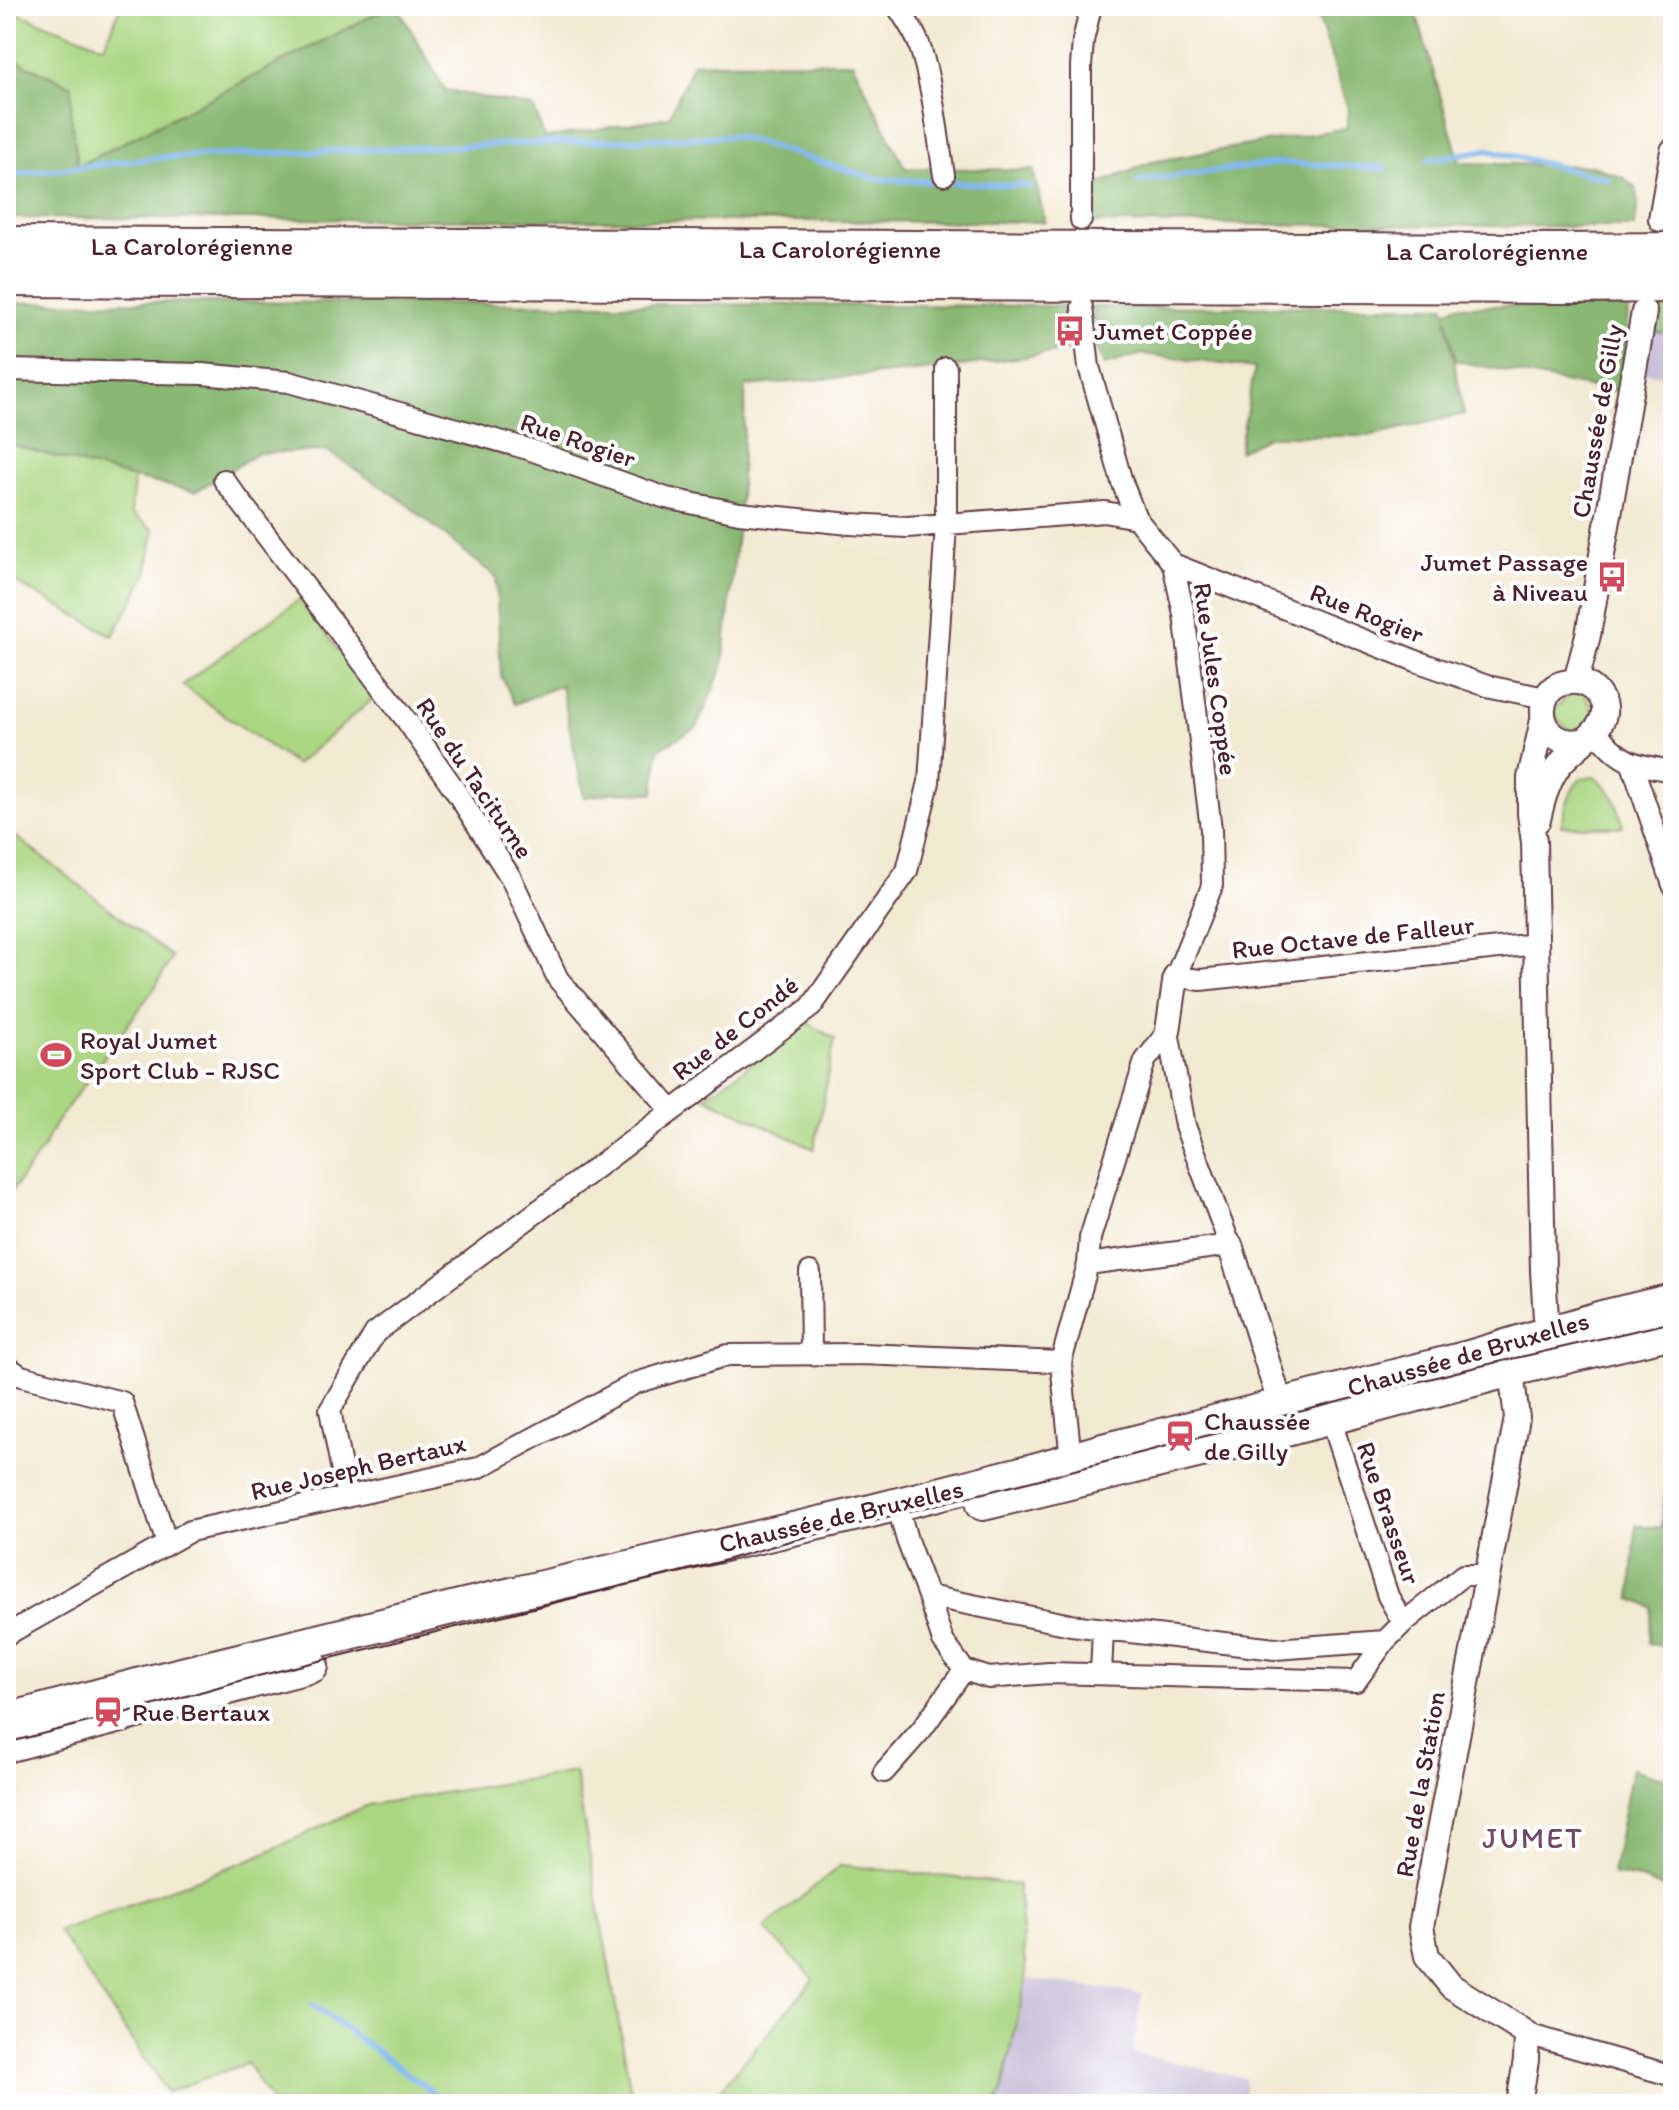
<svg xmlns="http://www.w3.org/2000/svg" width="1679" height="2110" font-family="Itim,sans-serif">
<rect width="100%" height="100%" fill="#fff"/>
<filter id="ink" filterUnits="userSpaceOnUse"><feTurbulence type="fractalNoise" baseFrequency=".0125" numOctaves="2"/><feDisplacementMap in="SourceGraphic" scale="16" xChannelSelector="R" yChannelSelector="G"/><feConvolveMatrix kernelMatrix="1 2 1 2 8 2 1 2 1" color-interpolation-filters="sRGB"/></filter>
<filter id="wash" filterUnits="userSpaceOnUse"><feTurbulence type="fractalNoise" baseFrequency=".006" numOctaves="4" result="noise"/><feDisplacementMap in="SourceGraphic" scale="32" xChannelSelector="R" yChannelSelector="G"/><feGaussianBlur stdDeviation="1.8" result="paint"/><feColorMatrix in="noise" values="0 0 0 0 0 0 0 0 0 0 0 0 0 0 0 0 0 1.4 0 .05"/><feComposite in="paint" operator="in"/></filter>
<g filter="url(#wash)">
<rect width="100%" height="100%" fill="#f2e9d1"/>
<!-- industrial -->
<path fill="#c8bfd8" d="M1641,328L1671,334L1673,338V376L1633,371Z
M1026,1979L1142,1994L1133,2053L1245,2078V2104H997L1003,2088Z"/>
<!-- green -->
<path fill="#abd783" stroke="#7a7b57" stroke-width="2" d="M121,6H391L77,166L71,117L72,86L6,56V9L104,46Z
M6,443L134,478L131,513L154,530L147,574L113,636L6,577Z
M300,599L374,698L296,765L182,685Z
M1572,693H1583C1587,699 1592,704 1592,711C1592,734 1560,739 1554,709Z
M1594,777C1611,785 1620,809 1623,827L1561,826C1566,809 1568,790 1582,778Z
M6,829L172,957L156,986L55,1124L43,1148L6,1199Z
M808,1023L835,1039L814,1149L705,1097Z
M575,1772L633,2104H273L247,2063L167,2092L58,1931L254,1858L368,1805Z
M841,1865L1018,1885L1026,1979L1003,2088L997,2104H708L814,1979L764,1928Z"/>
<!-- forest -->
<path fill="#88b871" stroke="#696c4e" stroke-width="2" d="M391,6H397L445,90L533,107L545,138L669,117L693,63L852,62L905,168L1033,170L1045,222L6,218V56L72,86L71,117L78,166Z
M1315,6H1414L1460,163L1593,166L1624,178L1636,189L1638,203L1634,227L1092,223L1087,189L1152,162L1346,128L1349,112Z
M155,302L1064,306L1065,351L946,368L746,386L739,513L723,666L697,727L659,749L654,793L616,792L584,797L561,685L515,704L501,676L496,577L399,498L327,451L258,453L195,492L118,474L6,443V303Z
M1628,305L1624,389L1609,391L1456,361L1446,317L1464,414L1368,436H1269L1239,451L1255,368L1142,354L1104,365L1094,343L1093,307L1444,306L1446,312L1456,306Z
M1673,305V338L1671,334L1641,328L1650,306Z
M1673,1493V1649L1649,1643L1652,1607L1631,1599L1636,1525L1661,1528L1665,1494Z
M1632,1769L1673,1781V1891L1640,1879L1612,1874Z"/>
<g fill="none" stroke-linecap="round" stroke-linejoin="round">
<!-- stream -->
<path stroke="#80b6ef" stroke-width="6" d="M1428,160L1488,150L1608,179
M6,175L168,157L736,136L876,179L1028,186
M1138,181L1280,163L1384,168
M313,2005L449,2104"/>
</g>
</g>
<g filter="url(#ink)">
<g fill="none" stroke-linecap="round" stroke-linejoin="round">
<!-- minor casing -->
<g stroke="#633d44" stroke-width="24">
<path id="minor" d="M897,6C905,18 914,31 919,44C933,86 937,131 944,175
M1081,220V66L1083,41L1091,6
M1082,307L1089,367L1122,482L1136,518L1173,564L1184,614L1211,829L1212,886L1176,976L1200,980L1536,944
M6,370L202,374L289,382L528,449L666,498L739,513L850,524L907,527L1105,512L1136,518
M224,480L407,721L455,790L511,878L558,979L672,1111
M1173,564L1416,661L1487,686L1545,698
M1597,731C1619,764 1637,765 1673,771
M1632,764L1673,885
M1088,1264L1230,1245L1185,1126L1168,1031
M810,1272L811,1354
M6,1366L21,1376L122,1402L167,1544
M1330,1418L1388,1596L1403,1623
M1071,1459L1061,1362L1088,1264L1090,1238L1145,1061L1168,1031
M347,1497L330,1410L375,1333L811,1007L907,871L929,782L946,525V368
M902,1522L907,1540L928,1596L1071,1625L1275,1649L1385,1641L1403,1623L1463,1575H1488
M6,1635L190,1531L478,1468L636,1383L728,1355L862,1354L1061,1362
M964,1670L989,1678L1049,1673L1356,1681L1385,1641
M1101,1674L1103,1629
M884,1772L922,1729L964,1670L943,1641L928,1596
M1527,2034L1673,2076"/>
</g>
<!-- tertiary casing -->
<g stroke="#633d44" stroke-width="28">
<path id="tertiary" d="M1661,219L1673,151
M1576,681L1588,635L1644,312
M1543,720L1530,778V814L1534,842L1543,1271L1547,1334
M1538,820C1542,800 1548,779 1561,763C1577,743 1620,724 1598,694C1591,685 1582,681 1571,682C1527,684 1537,754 1585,740
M1168,1031L1176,976
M1230,1245L1285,1418
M1509,1356L1517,1418L1421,1927L1427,1956L1451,1986L1527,2034L1526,2060L1519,2104"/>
</g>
<!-- primary casing -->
<g stroke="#633d44" stroke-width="36">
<path id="primary" d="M983,1504L1267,1435L1511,1370L1673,1332
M6,1720L149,1682L464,1605L871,1511L1037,1469L1099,1451L1469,1357L1602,1317L1673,1300
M6,1746L312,1666"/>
</g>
<!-- motorway casing -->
<g stroke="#633d44" stroke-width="40">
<path id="motorway" d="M6,245L1562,252L1673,251
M6,278L1563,285L1673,284"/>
</g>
<!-- minor -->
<use href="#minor" stroke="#fff" stroke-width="20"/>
<!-- tertiary -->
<use href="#tertiary" stroke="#fff" stroke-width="24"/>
<!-- primary -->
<use href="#primary" stroke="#fff" stroke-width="32"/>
<!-- motorway -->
<use href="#motorway" stroke="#fff" stroke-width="36"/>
<!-- tram -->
<path stroke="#4a1f2b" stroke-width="2" d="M6,1743L155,1705L246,1679L719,1562L790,1541L1040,1479L1263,1421L1472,1368L1673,1322"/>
</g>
</g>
<!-- icons -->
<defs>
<g id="bus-bare" transform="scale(2.4)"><path d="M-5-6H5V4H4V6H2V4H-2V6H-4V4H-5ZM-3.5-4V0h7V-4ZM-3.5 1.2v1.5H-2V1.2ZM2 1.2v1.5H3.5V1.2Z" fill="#d1495b" stroke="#fff" stroke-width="2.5" paint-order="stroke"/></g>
<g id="stadium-bare" transform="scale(2.4)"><path d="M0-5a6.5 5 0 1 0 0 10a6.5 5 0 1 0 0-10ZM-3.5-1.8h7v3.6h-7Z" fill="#d1495b" stroke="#fff" stroke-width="2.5" paint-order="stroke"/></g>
<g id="station-bare" transform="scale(2.4)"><path d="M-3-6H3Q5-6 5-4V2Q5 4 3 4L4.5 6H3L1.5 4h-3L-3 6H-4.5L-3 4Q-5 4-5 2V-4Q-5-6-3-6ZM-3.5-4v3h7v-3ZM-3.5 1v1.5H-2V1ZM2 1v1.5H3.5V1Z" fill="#d1495b" stroke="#fff" stroke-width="2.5" paint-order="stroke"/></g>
</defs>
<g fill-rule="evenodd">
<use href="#bus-bare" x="1070" y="331"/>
<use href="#bus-bare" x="1612" y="577"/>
<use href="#stadium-bare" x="56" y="1055"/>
<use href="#station-bare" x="1180" y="1436"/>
<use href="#station-bare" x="108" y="1712"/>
</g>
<g text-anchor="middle" stroke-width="8" stroke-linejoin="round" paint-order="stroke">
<!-- street labels -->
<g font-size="26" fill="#4a1f2b" stroke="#fff">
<text x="192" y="255">La Carolorégienne</text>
<text x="840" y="258">La Carolorégienne</text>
<text x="1487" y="260">La Carolorégienne</text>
<text transform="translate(1597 421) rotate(-80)" y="9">Chaussée de Gilly</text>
<text transform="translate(578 440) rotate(19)" y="9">Rue Rogier</text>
<text transform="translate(1367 613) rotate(22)" y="9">Rue Rogier</text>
<text transform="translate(1216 679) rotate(82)" y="9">Rue Jules Coppée</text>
<text transform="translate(475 778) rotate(56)" y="9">Rue du Taciturne</text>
<text transform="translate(1353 937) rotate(-6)" y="9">Rue Octave de Falleur</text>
<text transform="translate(735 1028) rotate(-38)" y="9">Rue de Condé</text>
<text transform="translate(1468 1354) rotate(-16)" y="9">Chaussée de Bruxelles</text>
<text transform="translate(358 1467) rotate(-13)" y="9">Rue Joseph Bertaux</text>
<text transform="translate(1389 1513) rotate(71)" y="9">Rue Brasseur</text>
<text transform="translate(841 1516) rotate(-13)" y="9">Chaussée de Bruxelles</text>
<text transform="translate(1420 1784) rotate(-80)" y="9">Rue de la Station</text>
</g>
<!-- poi labels -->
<g font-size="26" fill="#4a1f2b" stroke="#fff" text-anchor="start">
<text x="1094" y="340">Jumet Coppée</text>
<text x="1588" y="571" text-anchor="end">Jumet Passage<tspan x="1588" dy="30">à Niveau</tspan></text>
<text x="80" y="1049">Royal Jumet<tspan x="80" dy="30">Sport Club - RJSC</tspan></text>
<text x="1204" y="1430">Chaussée<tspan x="1204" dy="30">de Gilly</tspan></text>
<text x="132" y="1721">Rue Bertaux</text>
</g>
<!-- quarter labels -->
<g font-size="30" letter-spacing="2" fill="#724869" stroke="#fff">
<text x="1533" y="1848">JUMET</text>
</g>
</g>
<!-- margin -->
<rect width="1679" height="2110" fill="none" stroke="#fff" stroke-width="32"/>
</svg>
